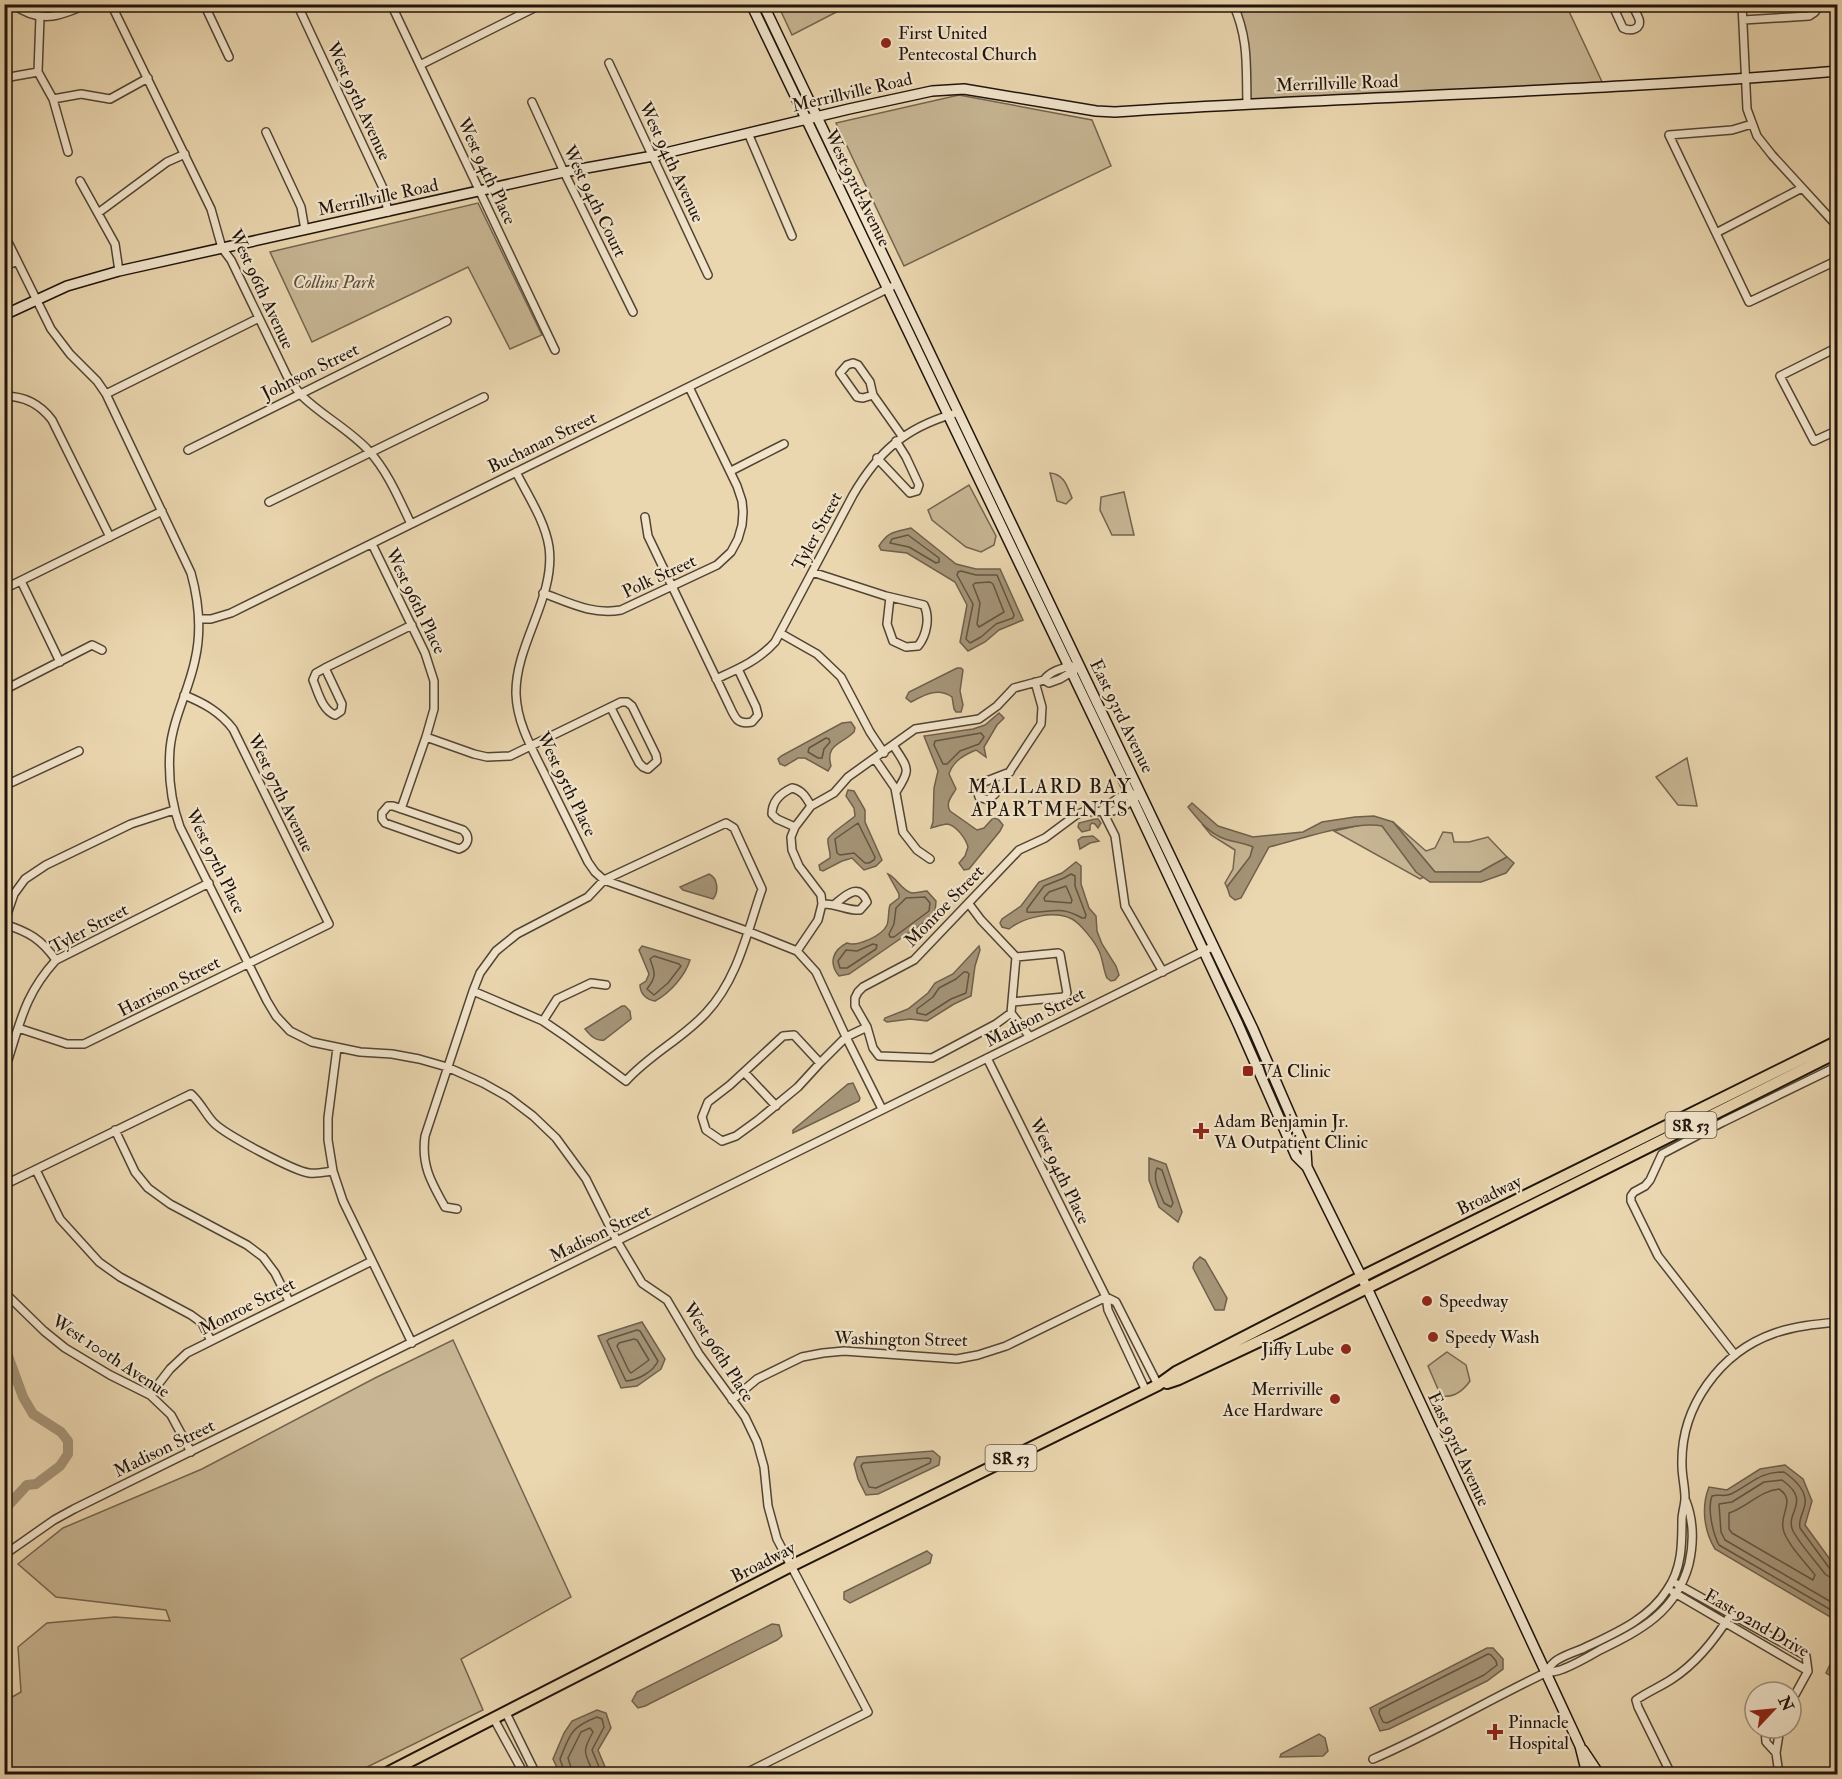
<svg xmlns="http://www.w3.org/2000/svg" width="1842" height="1779" font-family="'IM FELL Double Pica',serif">
<rect width="100%" height="100%" fill="#ead6af"/>
<filter id="stains"><feTurbulence type="fractalNoise" baseFrequency=".00333" numOctaves="4"/><feColorMatrix values="0 0 0 0 .2 0 0 0 0 .09 0 0 0 0 .02 0 0 0 .5 -.17"/></filter>
<radialGradient id="worn" r=".72"><stop offset=".6" stop-color="#630" stop-opacity="0"/><stop offset="1" stop-color="#630" stop-opacity=".3"/></radialGradient>
<!-- green -->
<path fill="#c7b593" stroke="#73644f" stroke-width="1.5" d="M1360,4L1566,5L1604,86L1247,103L1245,41L1236,12Z
M778,5H850L792,35Z
M959,95L1092,120L1111,166L904,266L836,123Z
M478,203L542,335L510,349L468,267L312,342L270,252Z
M1050,473C1064,474 1067,486 1072,498L1066,504L1057,501Z
M969,485L996,536L994,545L981,552L966,547L932,520L928,510Z
M1124,492L1134,535H1112L1100,510L1101,497Z
M1687,758L1697,806L1678,805L1656,777Z
M1393,822L1426,851L1435,848L1443,832L1452,833L1454,842H1469L1488,837L1507,857L1480,872H1435Z
M1370,823L1382,825L1416,871L1424,877L1420,879L1334,831Z
M1202,824L1213,833L1253,846L1250,857L1227,887L1225,883L1233,869L1235,850L1211,835Z
M453,1340L571,1597L461,1659L483,1710L353,1774H5V1701L21,1692L18,1647L47,1623L115,1617L170,1621L166,1610L56,1597L18,1564L63,1528L202,1469L375,1378Z
M1447,1352L1466,1365L1470,1381C1463,1391 1454,1398 1441,1396L1428,1366Z"/>
<!-- water -->
<path fill="#a59477" stroke="#6f604c" stroke-width="1.5" d="M911,528L956,564L976,569H1000L1023,620L999,630L985,642L968,651L960,642L967,605L955,582L907,553L881,550L879,546C888,531 895,532 911,528Z
M957,668H961L963,670L960,691L963,705L961,712H956L954,709L952,697C938,687 924,695 911,702L906,698L909,692Z
M999,713L1004,718L997,725L984,747L986,757L976,750C964,755 953,761 949,774L956,789C952,796 945,803 950,811L977,830L984,828L993,818L998,819L1003,825L1000,831L969,869L964,870L959,863L965,856L968,847C966,839 956,825 947,824C943,824 935,827 931,828L933,822L934,788L938,771L924,736L973,729L985,725Z
M851,722L855,728L854,732C841,745 825,744 831,766L828,771L805,758H798L785,766L780,764L778,759L781,756L842,723Z
M848,790L854,791L865,810V822L882,860L876,866L864,870L852,858L842,861L823,871L820,870L819,865L830,858C831,852 827,845 828,839C829,834 850,821 855,816L854,808L846,796Z
M1192,803L1218,826L1253,837L1303,832L1322,822L1355,817L1374,816L1393,822L1435,872H1480L1507,857L1514,863L1506,873L1481,882H1430L1416,872L1382,826C1356,820 1297,840 1269,847L1241,898L1235,900L1230,896L1227,887L1250,857L1253,847C1244,843 1234,842 1225,839C1208,833 1198,819 1188,807Z
M1095,819H1098L1101,823L1098,828L1095,824L1092,823L1090,825V830L1082,832L1078,827L1079,823Z
M1093,836L1099,841L1090,843L1080,849L1078,840L1082,837Z
M1076,862L1081,866V884L1089,908L1096,916L1097,931L1102,944L1116,966L1119,975L1115,980L1111,981L1107,978C1103,969 1103,959 1099,951C1095,942 1080,923 1072,919C1054,910 1024,917 1009,929L1002,927L1000,923L1002,919L1021,906L1039,882L1062,873Z
M709,874C718,878 719,892 713,899L683,890L680,887Z
M888,874C897,878 902,891 912,893C917,893 923,891 927,891L936,901L935,913L929,919L849,974L839,976C828,963 833,950 847,943C857,947 882,936 887,925C889,920 888,911 890,905L899,898V894Z
M642,946L690,960C685,976 670,993 655,1001C647,1000 640,994 640,985L646,981L649,974L639,950Z
M979,946L980,950L975,966L971,996L954,1004L927,1021L910,1019L887,1022L884,1020L885,1018L908,1009L928,993L935,983L953,974Z
M622,1006H625L630,1011L631,1019L604,1040C596,1042 590,1035 585,1029Z
M853,1083L860,1098L859,1101L793,1133V1130L848,1084Z
M1149,1158L1166,1164L1182,1212L1178,1222L1159,1207L1149,1180Z
M1200,1257L1205,1260L1227,1298L1224,1310H1215L1193,1268L1194,1263Z
M642,1322L665,1359L661,1369L637,1386L621,1388L598,1336Z
M933,1451L940,1457L939,1465L878,1494L866,1495L858,1479L854,1464L857,1457Z
M1785,1465L1803,1479L1812,1501L1805,1525L1837,1569V1621L1715,1549C1704,1531 1701,1507 1709,1487L1727,1490L1760,1469Z
M927,1551L932,1555L930,1563L850,1603L844,1599V1592Z
M772,1624L779,1625L782,1636L777,1640L645,1706L638,1708L632,1701L637,1692Z
M1487,1648H1493L1503,1659V1669L1487,1681L1389,1729L1380,1731L1370,1708Z
M1837,1650V1680L1826,1673Z
M597,1710L606,1713L611,1728L598,1750L608,1774H560L553,1759L564,1733L572,1721Z
M1319,1734L1325,1738L1328,1751L1323,1756L1280,1757L1281,1754Z"/>
<g fill="none" stroke-linecap="round" stroke-linejoin="round">
<!-- shore -->
<path stroke="#625441" stroke-width="1.5" d="M908,535L939,558V562L936,563L909,547L890,543L892,539Z
M961,571L976,575H997L1014,615L1013,618L996,624L981,637L970,643L966,639L973,604L957,575L958,572Z
M990,582L993,584L1004,612L979,627L977,624L980,603L973,585L975,583Z
M981,733L984,737L979,744L960,751L947,764H943L934,745L935,741Z
M826,738L829,739L830,742L824,749L822,758H818L808,752L809,748Z
M858,823L875,857L874,860L869,863H865L854,853L840,855L837,853L835,839Z
M1071,874L1075,876V886L1086,915L1085,918H1082C1058,904 1050,914 1027,912V909L1044,886L1064,878Z
M1066,886L1072,900L1071,903L1045,901L1044,898L1049,892Z
M925,897L930,903L929,911L894,937H890L889,934L894,924L896,908L906,898Z
M873,944L877,945L876,949L847,968H840L838,961L846,950L857,951Z
M654,956L679,964L681,966L668,983L654,995L647,989C657,976 655,973 650,959Z
M964,972H967L969,974L966,993L951,999L926,1015L917,1013V1009L933,997L939,988L956,979Z
M1157,1168L1162,1170L1173,1203L1171,1207L1164,1203C1160,1192 1152,1179 1157,1168Z
M637,1330L640,1331L658,1361C653,1372 638,1380 626,1381L607,1341L609,1339Z
M634,1339L637,1340L649,1360L631,1373L629,1371L617,1346L619,1343Z
M928,1458L931,1459L930,1463L876,1488L869,1487L861,1466L863,1463Z
M1779,1489C1796,1500 1780,1513 1783,1528C1785,1542 1806,1563 1815,1575L1813,1580L1732,1533L1729,1529V1513C1747,1507 1760,1491 1779,1489Z
M1838,1571L1830,1569L1800,1528C1798,1519 1804,1512 1805,1504C1807,1490 1794,1479 1784,1472C1758,1472 1752,1484 1731,1494C1725,1497 1718,1494 1712,1496C1707,1508 1713,1534 1719,1545L1838,1614
M1838,1579L1831,1578L1825,1574C1815,1560 1801,1546 1793,1531C1784,1512 1813,1502 1782,1480L1764,1482L1732,1502L1719,1504L1721,1532L1725,1540L1838,1606
M1488,1654L1491,1655L1496,1661L1497,1665L1484,1675L1387,1723L1383,1722L1379,1713L1380,1709Z
M565,1774L560,1759C570,1734 571,1727 597,1717L602,1719L604,1727L592,1750L602,1774
M573,1774L568,1758L581,1732L590,1728L593,1732C581,1753 585,1753 594,1774"/>
<!-- river -->
<path stroke="#a59477" stroke-width="10" d="M4,1345L23,1397L33,1414L61,1432L68,1441V1454L60,1466L36,1484L27,1485L4,1510"/>
<!-- street casing -->
<g stroke="#524434" stroke-width="10">
<path id="street" d="M13,4C39,24 59,17 87,4
M111,4L211,209L222,248L231,260L287,376C292,382 296,389 301,395C322,416 349,429 369,451C388,472 399,499 411,524
M204,4L229,57
M297,4L383,188L388,212
M391,4L555,350
M1233,4C1249,39 1246,67 1247,103
M1612,4L1623,28C1631,32 1642,29 1639,19C1637,14 1634,9 1632,4
M1742,4L1747,109L1757,136L1772,155L1838,227
M40,17L38,72L53,99L68,152
M1743,20L1809,16L1815,12L1819,4
M609,63L708,275
M420,65L542,4
M4,78L38,72
M53,99L81,94L110,99L148,78
M532,102L564,172L633,312
M1752,124L1732,130L1669,135L1749,302L1838,260
M266,132L301,207L305,230
M748,133L792,236
M80,181L115,244L119,271
M98,213L167,162L185,154
M1716,233L1802,188
M4,234L51,329L70,354L97,381L106,394L191,573C199,602 202,630 195,660C189,690 173,718 170,749C168,776 171,802 180,827L267,1001L276,1016L290,1031L312,1042L360,1052L392,1054L419,1059L447,1067L483,1083L508,1097L533,1116L556,1138L586,1179L617,1241L642,1283L667,1300L699,1354L745,1417L757,1442L764,1467L768,1506L777,1539L868,1712L744,1774
M4,267L17,261
M1838,347L1780,376L1814,441L1838,430
M106,394L259,318
M873,395L863,398L857,397L840,373L847,365L853,363L858,365L870,382L873,395L902,436
M4,396C24,396 40,404 52,420L110,537
M188,450L447,321
M877,458L910,493L917,491L919,485L906,457L896,441
M731,471L784,444
M516,472C528,496 545,521 549,547C556,597 515,644 516,694C517,725 534,752 547,779C561,807 574,834 588,862L595,872L604,880L747,931L797,951L816,972L846,1037L882,1109
M269,502L484,397
M645,517L648,536L729,705C735,718 737,725 752,722L758,715L756,707L738,669
M372,544L425,653L434,681V709L426,737L401,809
M812,572L886,596L924,605C930,617 927,635 918,646L906,647L893,641L887,624L890,597
M21,581L60,662
M4,589L162,511
M543,593C570,603 592,615 621,610L717,565L731,552L738,539L742,525L743,512L742,501L737,486L689,387
M200,619H211L231,613L891,287
M780,633L817,654L841,677L870,732L884,753
M325,668L342,704L341,711L335,715C322,710 318,692 313,680L316,673L325,668L412,625
M716,679C738,669 759,660 775,642L853,495C878,452 905,428 953,414
M1044,680C1049,672 1063,667 1073,666
M4,690L92,645L102,650
M426,737L474,754L487,757L510,756L621,702H627L632,706L656,755L657,761L648,769L643,767L639,763L611,708
M893,745C908,769 912,768 896,792
M875,759L895,788L903,832L917,850L930,859
M1010,772L979,784L977,790L979,797L988,800L995,794L1041,724L1042,707L1035,682
M4,786L79,751
M388,806H393L463,830C471,837 468,846 459,849L385,823L382,819V813Z
M1102,810L1115,836L1125,906L1163,972
M1102,810L1118,798L1134,794
M795,827L777,819L772,814C772,801 781,793 792,788C802,790 806,797 811,806
M822,904C836,903 847,911 860,910L867,902C859,882 846,895 835,904
M969,904L981,920L1016,957L1011,1013L1030,1037
M4,923L14,894L25,879L46,865L131,824L174,810
M4,924C29,932 41,939 56,960
M797,951L818,920L822,904L821,895L799,866L792,850L791,837L795,827L811,806L834,793L848,777L915,729L979,719L997,706L1014,688L1044,680L1049,683L1060,679L1075,670
M1012,1002L1064,997L1067,993L1060,954L1058,953L1016,957
M1011,1013L996,1024L932,1058L879,1056L873,1048L867,1027L855,1006V998L858,992L863,987L914,960L1019,850L1045,838L1076,815L1083,812L1113,811L1122,808L1137,797
M543,1021L557,999L591,983L606,985
M18,1028L67,1044H84L329,924L233,729C220,712 204,703 184,695
M337,1048L328,1118V1140L333,1171L343,1201L412,1343
M987,1058L1106,1297L1108,1310L1146,1391
M820,1063L794,1035L783,1036L730,1085L708,1102L702,1117L706,1130L722,1141L736,1136L758,1120L798,1087L820,1063L846,1037L867,1027
M4,1065L8,1060C21,1019 26,993 56,960L209,883
M744,1072L776,1106
M115,1130L135,1172L148,1188L170,1204L247,1245L263,1257L275,1273L289,1301
M36,1170L60,1219L99,1262L120,1277L191,1315L202,1323L211,1341
M4,1185L191,1094C201,1103 206,1115 214,1123C226,1135 294,1171 309,1173C317,1174 325,1172 333,1171
M457,1209L445,1207C431,1182 421,1165 425,1136L473,991L480,973L496,951L517,934L588,897L604,880L726,823L734,828L762,889C747,932 738,979 706,1013C682,1039 649,1055 626,1081L565,1036L543,1021L473,991
M4,1292L44,1331L65,1348L110,1375L150,1395L171,1415L191,1452
M1106,1297L1116,1302L1158,1385
M1735,1355L1658,1256L1631,1201V1196L1634,1192L1645,1186L1650,1180L1662,1154L1723,1122L1838,1066
M150,1395L170,1369L187,1353L372,1261
M732,1400L757,1379L802,1357L823,1353L844,1351L957,1359L978,1355L1006,1346L1106,1297
M4,1555L54,1520L74,1509L1214,946
M1677,1584L1806,1656L1808,1671
M1673,1592L1808,1671
M1545,1673C1548,1669 1552,1663 1557,1660C1565,1655 1574,1652 1582,1649C1613,1634 1648,1620 1667,1590C1682,1569 1682,1544 1682,1520C1682,1513 1685,1505 1685,1498C1685,1487 1682,1476 1682,1466C1680,1407 1720,1352 1775,1333C1795,1326 1817,1324 1838,1322
M1791,1702L1808,1671
M506,1713L536,1774
M494,1719L524,1774
M1767,1728L1765,1729L1766,1742L1776,1753
M1373,1759C1431,1734 1485,1702 1541,1675C1548,1672 1556,1672 1563,1669C1576,1664 1588,1657 1600,1650C1641,1630 1676,1612 1689,1564C1694,1542 1694,1522 1686,1501
M1671,1774L1638,1707L1636,1700C1647,1692 1660,1687 1672,1679C1697,1663 1716,1638 1731,1614
M1779,1774L1776,1753L1780,1728"/>
</g>
<!-- secondary casing -->
<g stroke="#1f130b" stroke-width="12">
<path id="secondary" d="M751,4L1130,794L1238,1024L1296,1156L1307,1167L1367,1288L1580,1746L1587,1774
M763,4L1253,1029L1306,1151L1307,1167
M4,315L67,286L119,271L564,172L653,156L849,109L932,91L964,89L1096,111L1115,112C1356,96 1597,92 1838,71
M1583,1750L1599,1774"/>
</g>
<!-- primary casing -->
<g stroke="#1f130b" stroke-width="14">
<path id="primary" d="M1167,1383L1179,1379L1277,1333L1838,1052
M385,1774L791,1566L1158,1385L1176,1372L1361,1277L1838,1041"/>
</g>
<!-- street -->
<use href="#street" stroke="#f1e4cb" stroke-width="7"/>
<!-- secondary -->
<use href="#secondary" stroke="#f1e4cb" stroke-width="9"/>
<!-- primary -->
<use href="#primary" stroke="#ead6af" stroke-width="10"/>
</g>
<!-- markers -->
<g fill="#8f2418" stroke="#f1e4cb" stroke-width="2">
<circle cx="886" cy="43" r="6"/>
<rect x="1242" y="1065" width="12" height="12" rx="3"/>
<path d="M1198 1122h6v6h6v6h-6v6h-6v-6h-6v-6h6z"/>
<circle cx="1427" cy="1301" r="6"/>
<circle cx="1433" cy="1337" r="6"/>
<circle cx="1346" cy="1349" r="6"/>
<circle cx="1335" cy="1399" r="6"/>
<path d="M1492 1723h6v6h6v6h-6v6h-6v-6h-6v-6h6z"/>
</g>
<g text-anchor="middle" stroke-width="4.5" stroke-linejoin="round" paint-order="stroke">
<!-- shield labels -->
<g fill="#f1e4cb" stroke="#5e5245" stroke-width="1.5">
<rect x="1665.5" y="1112" width="51" height="26" rx="4.5"/>
<rect x="985.5" y="1445" width="51" height="26" rx="4.5"/>
</g>
<g font-size="16" font-weight="bold" fill="#1f130b">
<text x="1691" y="1131">SR 53</text>
<text x="1011" y="1464">SR 53</text>
</g>
<!-- poi labels -->
<g font-size="18" fill="#1f130b" stroke="#f1e4cb" text-anchor="start">
<text x="898" y="39">First United<tspan x="898" dy="21">Pentecostal Church</tspan></text>
<text x="1260" y="1077">VA Clinic</text>
<text x="1214" y="1127">Adam Benjamin Jr.<tspan x="1214" dy="21">VA Outpatient Clinic</tspan></text>
<text x="1439" y="1307">Speedway</text>
<text x="1445" y="1343">Speedy Wash</text>
<text x="1334" y="1355" text-anchor="end">Jiffy Lube</text>
<text x="1323" y="1395" text-anchor="end">Merriville<tspan x="1323" dy="21">Ace Hardware</tspan></text>
<text x="1508" y="1728">Pinnacle<tspan x="1508" dy="21">Hospital</tspan></text>
</g>
<!-- street labels -->
<g font-size="18" fill="#1f130b" stroke="#f1e4cb">
<text transform="translate(1337 83) rotate(-2)" y="6">Merrillville Road</text>
<text transform="translate(852 92) rotate(-13)" y="6">Merrillville Road</text>
<text transform="translate(359 101) rotate(65)" y="6">West 95th Avenue</text>
<text transform="translate(672 162) rotate(65)" y="6">West 94th Avenue</text>
<text transform="translate(487 171) rotate(65)" y="6">West 94th Place</text>
<text transform="translate(858 188) rotate(64)" y="6">West 93rd Avenue</text>
<text transform="translate(378 197) rotate(-12)" y="6">Merrillville Road</text>
<text transform="translate(595 201) rotate(64)" y="6">West 94th Court</text>
<text transform="translate(262 289) rotate(65)" y="6">West 96th Avenue</text>
<text transform="translate(310 371) rotate(-26)" y="6">Johnson Street</text>
<text transform="translate(542 442) rotate(-26)" y="6">Buchanan Street</text>
<text transform="translate(817 531) rotate(-62)" y="6">Tyler Street</text>
<text transform="translate(659 576) rotate(-25)" y="6">Polk Street</text>
<text transform="translate(416 601) rotate(64)" y="6">West 96th Place</text>
<text transform="translate(1122 716) rotate(64)" y="6">East 93rd Avenue</text>
<text transform="translate(567 784) rotate(64)" y="6">West 95th Place</text>
<text transform="translate(281 793) rotate(64)" y="6">West 97th Avenue</text>
<text transform="translate(216 861) rotate(64)" y="6">West 97th Place</text>
<text transform="translate(944 906) rotate(-46)" y="6">Monroe Street</text>
<text transform="translate(89 928) rotate(-28)" y="6">Tyler Street</text>
<text transform="translate(169 986) rotate(-27)" y="6">Harrison Street</text>
<text transform="translate(1035 1017) rotate(-27)" y="6">Madison Street</text>
<text transform="translate(1060 1171) rotate(64)" y="6">West 94th Place</text>
<text transform="translate(1489 1195) rotate(-26)" y="6">Broadway</text>
<text transform="translate(600 1233) rotate(-26)" y="6">Madison Street</text>
<text transform="translate(247 1306) rotate(-27)" y="6">Monroe Street</text>
<text transform="translate(901 1339) rotate(1)" y="6">Washington Street</text>
<text transform="translate(719 1352) rotate(57)" y="6">West 96th Place</text>
<text transform="translate(111 1356) rotate(33)" y="6">West 100th Avenue</text>
<text transform="translate(164 1448) rotate(-26)" y="6">Madison Street</text>
<text transform="translate(1459 1449) rotate(65)" y="6">East 93rd Avenue</text>
<text transform="translate(763 1562) rotate(-27)" y="6">Broadway</text>
<text transform="translate(1757 1623) rotate(30)" y="6">East 92nd Drive</text>
</g>
<!-- park labels -->
<g font-size="18" font-style="italic" fill="#5a4c3b" stroke="#f1e4cb">
<text x="334" y="288">Collins Park</text>
</g>
<!-- neighbourhood labels -->
<g font-size="20" letter-spacing="1.5" fill="#1f130b" stroke="#f1e4cb">
<text x="1050" y="793">MALLARD BAY<tspan x="1050" dy="23">APARTMENTS</tspan></text>
</g>
</g>
<!-- margin -->
<rect width="1842" height="1779" fill="none" stroke="#ead6af" stroke-width="24"/>
<rect x="6" y="6" width="1830" height="1767" fill="none" stroke="#1f130b" stroke-width="3"/>
<rect x="12" y="12" width="1818" height="1755" fill="none" stroke="#1f130b" stroke-width="1.5"/>
<!-- north arrow -->
<g transform="translate(1773 1710) rotate(64)"><circle r="28" fill="#f1e4cb" stroke="#9d907e" stroke-width="1.5"/>
<path d="M0-4.5L10 22L0 15L-10 22Z" fill="#8f2418"/>
<text y="-9" font-size="16" font-weight="bold" text-anchor="middle" fill="#1f130b">N</text>
</g>
<rect width="100%" height="100%" filter="url(#stains)"/>
<rect width="100%" height="100%" fill="url(#worn)"/>
</svg>
